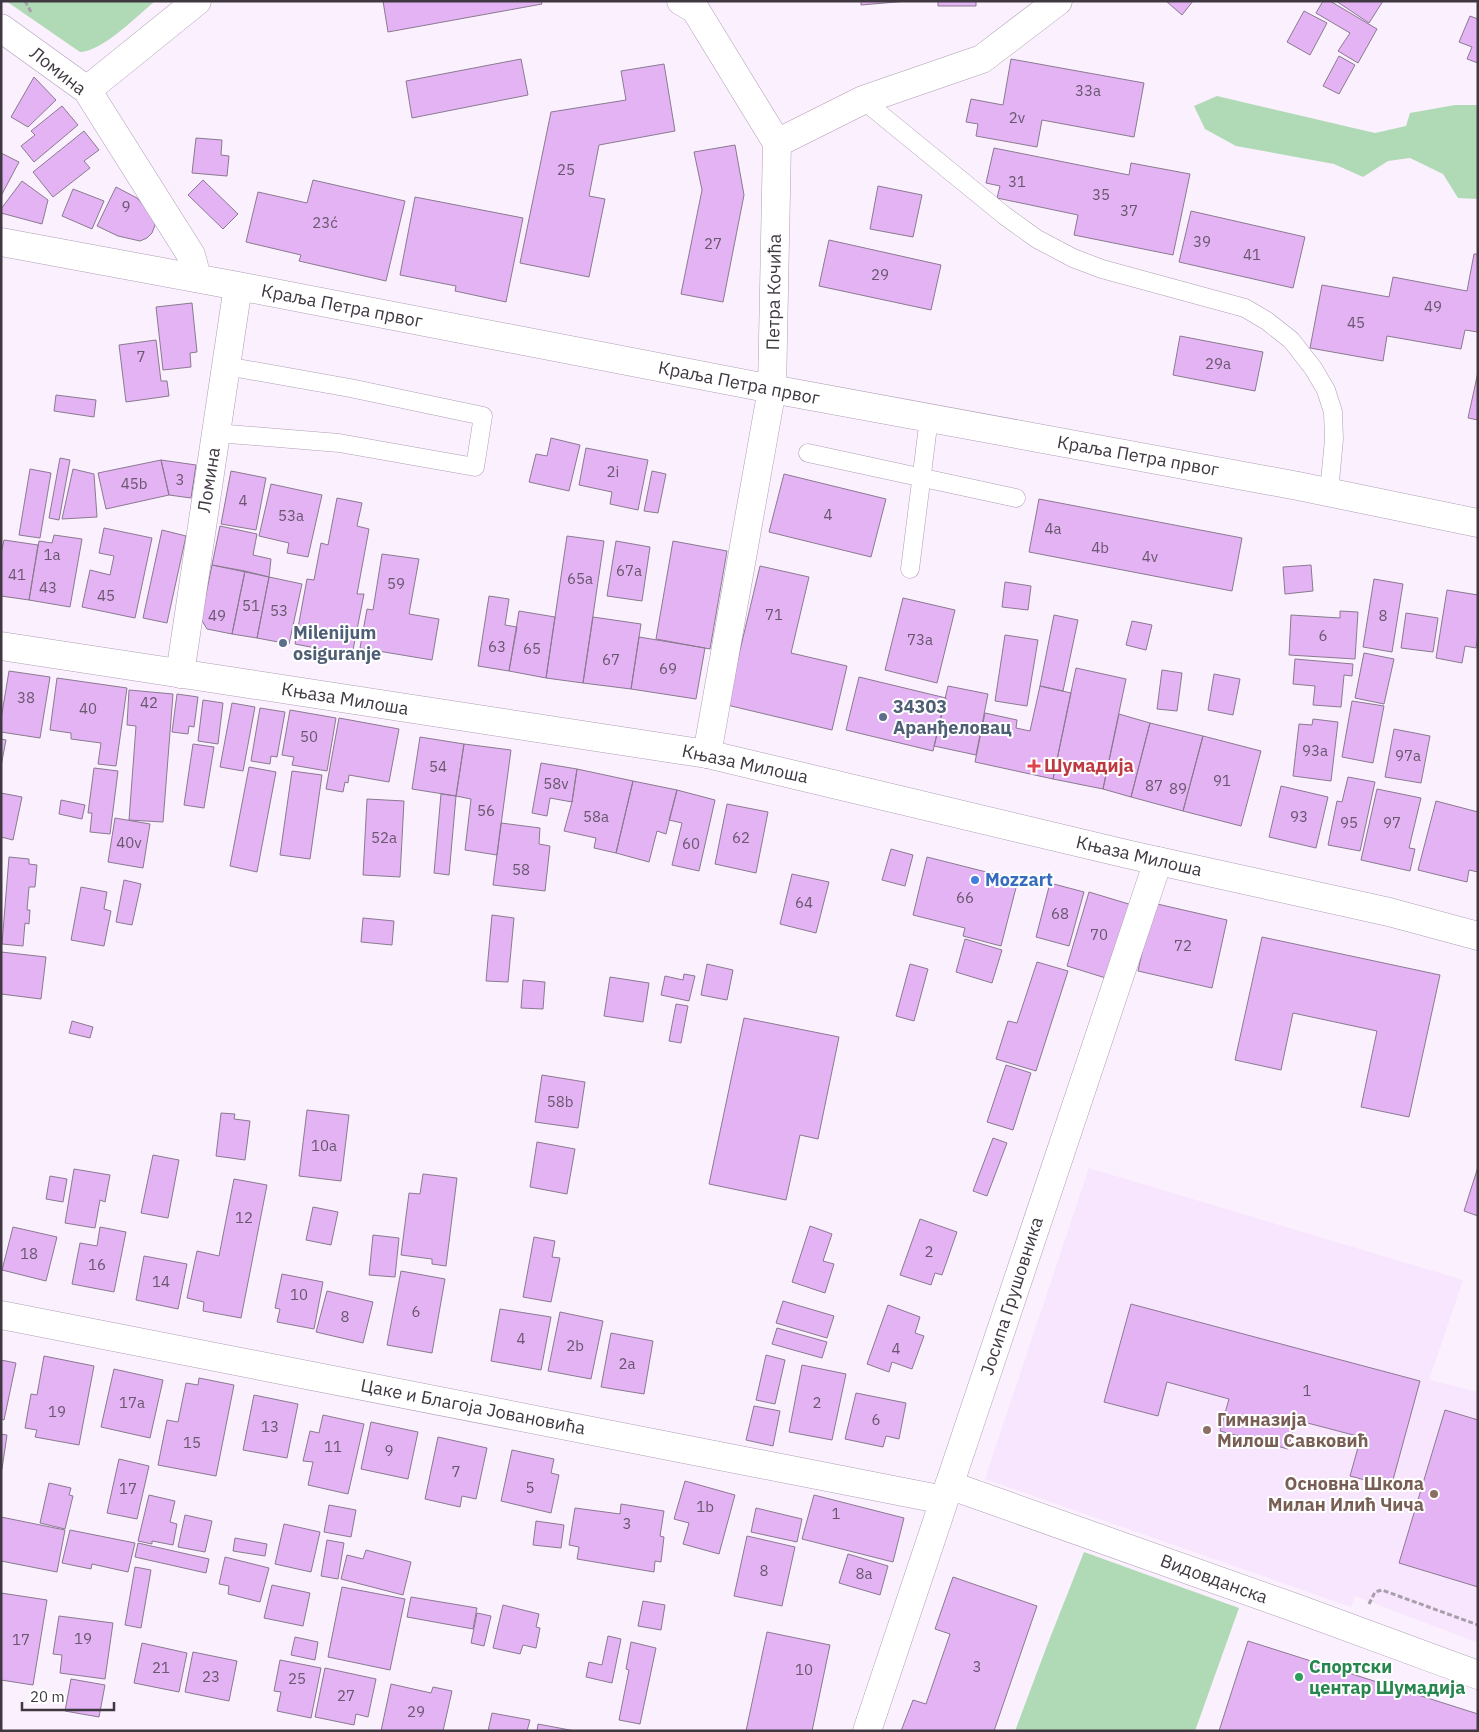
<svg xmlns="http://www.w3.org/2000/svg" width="1479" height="1732" font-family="'IBM Plex Sans',sans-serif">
<rect width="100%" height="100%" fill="#fbf0fe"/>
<!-- built -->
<path fill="#f8e6fe" d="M1089,1168L1463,1280L1429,1380L1478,1392V1643L1355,1596L1351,1607L985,1479Z"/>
<!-- green -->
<path fill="#b0dab5" d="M6,1H155C137,16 103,51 80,52Z
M1217,96L1375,133L1406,126L1410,113L1455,105H1478V199L1458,198L1443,174L1410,158L1388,161L1363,177L1334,164L1236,146L1205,129L1194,106Z
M1084,1552L1239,1608L1195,1731H1015L1048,1643Z"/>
<!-- building -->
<path fill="#e4b3f4" stroke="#8a7a90" d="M383,1H541L542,4L388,32Z
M861,1H908L861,5Z
M938,1H976V6H938Z
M1166,1H1193L1182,15Z
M1323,1H1330L1377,29L1358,63L1338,51L1350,33L1316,13Z
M1336,1H1383L1369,23Z
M1304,11L1327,23L1310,55L1287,42Z
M1470,16L1478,19V63L1467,59L1472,47L1459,42Z
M1339,56L1355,65L1339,94L1323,86Z
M521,59L528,95L412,118L406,81Z
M1011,59L1144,83L1134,137L1042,120L1037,147L976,136L978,124L966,122L971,99L1003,105Z
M664,64L675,131L599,145L589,196L605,199L589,277L520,263L551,112L626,100L621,71Z
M34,77L56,100L28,127L11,117Z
M62,106L78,125L34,162L21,146L35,135L31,131Z
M84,131L99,150L84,161L90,168L53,197L33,172Z
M196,138L222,140L221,155L229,156L227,176L192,173Z
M735,145L744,195L723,302L681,294L702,190L694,152Z
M994,148L1129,175L1131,163L1190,174L1173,255L1074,235L1078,215L997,198L1000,186L986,183Z
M1,153L19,162L1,196Z
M203,180L238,214L223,229L188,195Z
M313,180L405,201L386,281L299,261L301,255L246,242L258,192L307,203Z
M22,181L48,200L42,224L1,213V209Z
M878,186L922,195L913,237L870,229Z
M116,187L137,198L154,217L155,225L152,233L147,238L140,241L118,236L97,226Z
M73,189L104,201L92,229L62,216Z
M415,197L523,218L506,302L455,291L456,286L400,275Z
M1191,211L1305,237L1293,288L1179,262Z
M829,240L941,265L931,310L819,286Z
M1474,254H1478V332L1465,330L1461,349L1387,336L1383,361L1310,348L1322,285L1389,297L1393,277L1467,291Z
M192,303L197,352L190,353L191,367L163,370L156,307Z
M1180,336L1263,352L1255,391L1173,375Z
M156,340L161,381H167L169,396L126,402L119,345Z
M1478,372V420L1468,418Z
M56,395L96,400L94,417L54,411Z
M551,438L580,445L569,491L529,482L536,454L547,456Z
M586,448L648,460L638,510L610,504L612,492L579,485Z
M60,458L70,460L59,520L49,518Z
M161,460L196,465L191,498L169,495Z
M161,460L169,495L106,509L98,473Z
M30,469L51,473L40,538L19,535Z
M73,469L94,474L97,517L62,519Z
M231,471L266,478L256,530L221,524Z
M652,471L666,474L658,513L644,511Z
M784,474L886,499L871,557L769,532Z
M271,484L322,495L308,557L287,553L289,543L259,536Z
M337,498L362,503L357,526L369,529L357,594H364L352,655L295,644L307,579L314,580L321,543L328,545Z
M1039,499L1242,538L1232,591L1029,552Z
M220,526L257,534L253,555L271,559L269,577L212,565Z
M104,528L152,538L135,618L82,607L90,570L110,575L114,556L99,553Z
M162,530L186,536L167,623L143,618Z
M54,535L82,539L70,607L29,600L39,541L52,543Z
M567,536L604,541L583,683L546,678Z
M4,540L38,545L29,600L1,596V553Z
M616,541L650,547L642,601L607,596Z
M673,541L727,551L710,649L656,639Z
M382,554L419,559L409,614L439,619L432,660L360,648L367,609L373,610Z
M212,565L245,571L232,634L207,629L201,619Z
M1311,565L1313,591L1285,594L1283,567Z
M760,566L809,577L791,653L847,666L832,730L727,705Z
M245,571L269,577L257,638L232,634Z
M269,577L302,584L289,644L257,638Z
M1374,579L1403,584L1392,652L1363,647Z
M1005,582L1031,586L1028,610L1002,607Z
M1447,590L1478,595V634L1476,648L1465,646L1462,663L1436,658Z
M489,596L509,599L505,625L517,627L509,671L478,666Z
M903,598L955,610L937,683L885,670Z
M519,611L555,617L546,678L509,671Z
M1340,611L1358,612L1355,659L1289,655L1291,615L1340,618Z
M1406,613L1438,618L1433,652L1401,648Z
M1054,615L1078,620L1063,691L1040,686Z
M593,617L641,624L631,689L583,683Z
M1132,621L1152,625L1146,650L1126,645Z
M1005,635L1038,640L1027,706L995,701Z
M639,637L705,648L696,699L631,689Z
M1364,653L1394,659L1384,704L1355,698Z
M1295,659L1353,664L1352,676L1344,675L1341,707L1313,705L1315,686L1293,684Z
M1076,668L1126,679L1103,789L1053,779Z
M1162,670L1182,673L1177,711L1157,709Z
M9,671L50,677L40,738L1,732V719Z
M1214,674L1240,679L1233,715L1208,710Z
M859,677L946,698L933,751L846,730Z
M57,678L127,688L116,766L98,764L101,743L71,739V733L50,730Z
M948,686L988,694L976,755L934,746Z
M1040,686L1071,693L1053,779L975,762L985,713L1017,720L1016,728L1030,731Z
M129,690L173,694L163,822L129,820L136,726L127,725Z
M177,694L198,697L194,727L189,726L188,734L172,732Z
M203,700L223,703L218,744L198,741Z
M1352,701L1384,706L1373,763L1342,757Z
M232,703L255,707L243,771L220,767Z
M260,708L285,712L277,757L271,756L270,764L251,761Z
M290,710L336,718L327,771L292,765L294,757L282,755Z
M1119,714L1150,723L1131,797L1103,789Z
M339,718L399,729L389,782L349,775L348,783L345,782L343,792L326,789Z
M1313,719L1338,722L1331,781L1293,776L1299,724L1312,725Z
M1150,723L1203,736L1183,811L1131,797Z
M1394,729L1430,736L1421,783L1385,777Z
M1203,736L1261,751L1241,826L1183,811Z
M420,737L464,744L456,796L412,789Z
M1,739L6,740L1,766Z
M193,744L214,747L204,808L184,805Z
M464,744L511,750L497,855L465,850L471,799L456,796Z
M541,763L577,769L572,802L550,798L547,816L532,813Z
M249,767L276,772L257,872L230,866Z
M94,768L118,771L110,834L90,832L92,813H88Z
M577,769L633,781L616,853L594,848L596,838L564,831L572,802Z
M292,771L322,775L310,859L280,855Z
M1348,777L1375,782L1360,851L1328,845L1337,801L1342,802Z
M633,781L677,790L666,834L657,831L649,862L616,853Z
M1281,786L1328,797L1316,848L1269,837Z
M1377,789L1421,798L1409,848L1415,849L1410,871L1361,860Z
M677,790L715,800L699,871L672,865L682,823L669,820Z
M1,793L22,797L13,840L1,837Z
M441,794L456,796L449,875L434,873Z
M367,799L404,801L400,877L363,875Z
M61,800L85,805L82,819L59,814Z
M1436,801L1478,812V872L1469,870L1467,882L1418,870Z
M727,804L768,812L756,873L715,864Z
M115,818L150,824L143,868L108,862Z
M501,823L540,828L539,844L550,846L545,891L493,885Z
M891,849L913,855L905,886L882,880Z
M9,857L29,859V864L37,865L35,887H29L27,910H30L29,924L25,923L23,946L2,944Z
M927,857L1018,880L1001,946L963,936L965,928L913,915Z
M792,874L829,882L816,933L780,924Z
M124,880L141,884L132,925L116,922Z
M1050,883L1084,892L1069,946L1036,937Z
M81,887L107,892L104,909L111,911L104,946L71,940Z
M1089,892L1132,905L1109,979L1067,966Z
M1153,903L1227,920L1212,988L1138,971Z
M492,915L514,918L508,982L486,981Z
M363,918L394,921L392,945L361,942Z
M1262,937L1440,975L1409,1117L1361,1107L1377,1031L1293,1013L1281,1070L1235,1060Z
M965,939L1002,950L992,983L956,972Z
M1,952L46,957L41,999L1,994Z
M1037,962L1068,971L1036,1071L996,1059L1008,1021L1017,1023Z
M707,964L733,970L727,1000L701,995Z
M910,964L928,969L914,1021L896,1016Z
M684,974L695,976L689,1001L661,995L665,976L683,980Z
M610,977L649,983L643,1022L604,1016Z
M523,980L545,982L543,1009L521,1008Z
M676,1004L688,1006L681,1043L669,1041Z
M744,1018L839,1037L818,1139L800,1135L786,1200L709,1184Z
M72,1021L93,1027L90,1038L69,1033Z
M1006,1065L1031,1073L1013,1130L987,1122Z
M542,1075L585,1082L578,1128L535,1122Z
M307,1110L349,1115L341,1181L299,1176Z
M221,1113L235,1114L234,1119L250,1121L245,1160L216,1156Z
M993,1138L1007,1143L987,1196L973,1191Z
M537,1142L575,1149L567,1194L530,1187Z
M153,1155L179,1160L168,1218L141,1213Z
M1478,1167V1216L1464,1211Z
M74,1169L110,1175L105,1202L100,1200L95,1228L65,1223Z
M423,1174L457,1178L446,1266L432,1264V1259L401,1255L409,1193L420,1194Z
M50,1176L67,1179L63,1202L46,1199Z
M234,1179L267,1185L241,1318L203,1311L204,1302L187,1298L197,1251L219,1256Z
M313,1207L338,1212L331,1245L306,1240Z
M920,1219L957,1232L942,1275L935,1273L931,1285L900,1275Z
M810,1226L832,1234L823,1261L834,1264L825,1293L792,1282Z
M13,1227L57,1237L46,1281L2,1270Z
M100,1227L126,1232L114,1292L72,1284L80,1243L97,1246Z
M373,1235L399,1238L395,1277L369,1275Z
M534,1237L555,1241L552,1257L560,1258L551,1302L523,1297Z
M144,1256L187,1264L178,1309L136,1300Z
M401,1271L445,1279L432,1353L387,1345Z
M282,1274L323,1282L314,1329L277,1322L280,1309L275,1308Z
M327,1291L373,1302L363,1343L316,1332Z
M783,1301L834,1316L827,1338L776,1323Z
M1131,1304L1420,1381L1391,1487L1350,1476L1361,1437L1296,1420L1288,1449L1220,1431L1229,1399L1167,1382L1158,1416L1104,1402Z
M888,1305L920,1317L915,1333L924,1336L912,1369L892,1362L889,1372L867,1364Z
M500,1309L551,1317L541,1370L491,1361Z
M560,1312L603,1321L591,1379L548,1371Z
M777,1328L827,1342L822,1358L772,1344Z
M611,1333L653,1341L644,1394L601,1387Z
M766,1355L785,1360L775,1404L756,1400Z
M44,1356L94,1366L79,1445L35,1437L37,1430L25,1428L31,1394L37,1395Z
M1,1360L16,1363L4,1420L1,1419Z
M802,1365L846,1374L832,1440L789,1432Z
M114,1369L163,1380L150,1438L101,1427Z
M199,1378L234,1385L216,1476L158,1465L167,1420L178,1422L186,1383L198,1385Z
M856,1393L906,1403L899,1439L886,1436L883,1447L845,1439Z
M254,1395L298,1404L287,1458L243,1450Z
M754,1406L780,1411L773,1446L746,1440Z
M1445,1410L1478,1420V1587L1399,1563Z
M323,1415L364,1424L348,1494L308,1485L313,1462L303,1461L310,1431L319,1433Z
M371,1422L418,1432L408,1479L361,1469Z
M1,1434L7,1435L2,1469H1Z
M438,1437L487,1448L476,1499L462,1496L460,1507L425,1499Z
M512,1450L554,1459L551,1473L559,1475L551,1513L501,1501Z
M119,1459L149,1466L137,1519L107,1513Z
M685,1481L735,1495L719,1554L683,1544L689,1523L674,1519Z
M49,1483L71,1488L69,1495L73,1496L65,1529L40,1523Z
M149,1495L175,1501L170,1522L177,1524L173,1545L152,1541V1544L138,1541Z
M814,1495L904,1518L893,1562L802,1539Z
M621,1504L664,1511L660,1536L664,1537L661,1562L655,1561L654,1572L577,1559L579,1547L569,1545L575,1508L620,1514Z
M329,1505L356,1510L351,1537L324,1532Z
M756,1508L802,1519L797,1542L751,1532Z
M185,1515L212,1521L205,1552L178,1547Z
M1,1517L65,1530L57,1572L1,1561Z
M536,1521L564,1525L561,1548L533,1545Z
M284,1524L320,1532L311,1572L275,1564Z
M70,1530L135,1543L128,1572L92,1564L91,1569L62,1563Z
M747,1536L795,1547L782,1606L734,1596Z
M235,1538L267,1544L265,1556L233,1551Z
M327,1540L344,1543L338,1579L321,1576Z
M138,1543L209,1559L206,1573L135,1557Z
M366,1550L411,1562L403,1595L341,1579L347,1555L363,1559Z
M848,1554L888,1566L880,1595L839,1583Z
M225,1557L269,1568L260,1602L228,1594L229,1586L219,1584Z
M135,1567L151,1570L141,1628L125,1625Z
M953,1577L1037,1606L994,1731H901L913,1700L926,1704L950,1634L935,1629Z
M272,1585L310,1593L303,1626L264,1618Z
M342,1587L405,1599L390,1670L328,1657Z
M1,1593L47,1600L33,1685L1,1680Z
M411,1597L477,1608L473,1629L407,1617Z
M643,1601L665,1605L661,1630L638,1626Z
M503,1605L539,1614L536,1627L540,1628L536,1648L523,1645L520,1654L493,1648Z
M477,1613L491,1616L484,1646L471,1643Z
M59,1616L113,1623L105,1679L60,1673L62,1655L53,1654Z
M767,1632L830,1645L812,1731H746Z
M608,1636L621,1639L612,1683L586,1677L589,1662L602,1665Z
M295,1637L318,1642L315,1660L291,1655Z
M1248,1641L1478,1714V1731H1219Z
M631,1642L656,1648L640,1724L619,1720L629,1670L626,1669Z
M142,1643L187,1653L179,1692L134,1683Z
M193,1652L237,1661L229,1701L185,1692Z
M280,1660L321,1668L311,1718L277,1711L281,1692L274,1691Z
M325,1668L376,1679L368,1717L356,1714L354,1725L315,1717Z
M71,1679L105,1685L99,1717L65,1711Z
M391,1684L431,1693L433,1687L452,1691L443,1731H381Z
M492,1713L530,1720L527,1731H488Z
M538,1724L575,1731H537Z"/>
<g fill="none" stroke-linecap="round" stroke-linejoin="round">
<!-- lane casing -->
<g stroke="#af9eb5" stroke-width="19">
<path id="lane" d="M863,100L1005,216L1037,239L1073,258L1102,269L1245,308L1267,321L1291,340L1313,368L1326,390L1333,412L1334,439L1329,492
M216,433L339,443L475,467L483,416L350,388L226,366
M808,453L1016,498
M910,569L929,418"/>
</g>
<!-- street casing -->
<g stroke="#af9eb5" stroke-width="29">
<path id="street" d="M681,1L695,9L777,143
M1,28L87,90L191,255L194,266V277
M87,90L197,1
M1,242L238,286L772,389L1298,486L1478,523
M180,674L238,286
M707,754L772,389L777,143L863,100L982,59L1058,1
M1,1315L944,1500
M949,1485L1293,1607L1478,1675
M867,1731L1158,861"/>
</g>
<!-- secondary casing -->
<g stroke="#af9eb5" stroke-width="29">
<path id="secondary" d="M1,646L707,754L1131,855L1389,912L1478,936"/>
</g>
<!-- path -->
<path stroke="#a89fab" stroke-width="3" stroke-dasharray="5 2.5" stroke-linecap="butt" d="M25,1L31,12
M1369,1604L1375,1592L1382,1590L1478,1625"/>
<!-- lane -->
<use href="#lane" stroke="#fff" stroke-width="18"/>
<!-- street -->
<use href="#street" stroke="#fff" stroke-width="28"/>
<!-- secondary -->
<use href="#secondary" stroke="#fff" stroke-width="28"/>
</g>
<!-- markers -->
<g fill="#5c6f8a" stroke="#fff" stroke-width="2">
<circle cx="283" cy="643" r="5"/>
<circle cx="883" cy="717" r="5"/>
</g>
<path fill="#e0444e" stroke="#fff" stroke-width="2" d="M1031.5 758.5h5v5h5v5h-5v5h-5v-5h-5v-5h5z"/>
<circle fill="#3f7fe0" stroke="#fff" stroke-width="2" cx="975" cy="880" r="5"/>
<g fill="#8d6e63" stroke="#fff" stroke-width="2">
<circle cx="1207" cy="1430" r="5"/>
<circle cx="1434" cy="1494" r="5"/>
</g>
<circle fill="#2e9e5b" stroke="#fff" stroke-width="2" cx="1299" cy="1677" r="5"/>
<g text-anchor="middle" stroke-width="4" stroke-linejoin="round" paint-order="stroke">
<!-- number labels -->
<g font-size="15" fill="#68576e">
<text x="1088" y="96">33a</text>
<text x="1017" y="123">2v</text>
<text x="566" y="175">25</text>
<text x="1017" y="187">31</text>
<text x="1101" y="200">35</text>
<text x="126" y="212">9</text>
<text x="1129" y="216">37</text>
<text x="325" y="228">23ć</text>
<text x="1202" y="247">39</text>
<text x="713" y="249">27</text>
<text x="1252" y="260">41</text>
<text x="880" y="280">29</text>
<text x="1433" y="312">49</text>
<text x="1356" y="328">45</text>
<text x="141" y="362">7</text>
<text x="1218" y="369">29a</text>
<text x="613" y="477">2i</text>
<text x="180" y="485">3</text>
<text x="134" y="489">45b</text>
<text x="243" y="506">4</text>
<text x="828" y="520">4</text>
<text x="291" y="521">53a</text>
<text x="1053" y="534">4a</text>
<text x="1100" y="553">4b</text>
<text x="52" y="560">1a</text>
<text x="1150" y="562">4v</text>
<text x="629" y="576">67a</text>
<text x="17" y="580">41</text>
<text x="580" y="584">65a</text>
<text x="396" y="589">59</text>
<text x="48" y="593">43</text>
<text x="106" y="601">45</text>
<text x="251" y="611">51</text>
<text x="279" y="616">53</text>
<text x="774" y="620">71</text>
<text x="217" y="621">49</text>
<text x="1383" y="621">8</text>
<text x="1323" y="641">6</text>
<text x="920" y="645">73a</text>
<text x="497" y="652">63</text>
<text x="532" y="654">65</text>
<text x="611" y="665">67</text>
<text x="668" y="674">69</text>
<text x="26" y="703">38</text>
<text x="149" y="708">42</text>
<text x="88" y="714">40</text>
<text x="309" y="742">50</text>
<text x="1315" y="756">93a</text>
<text x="1408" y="761">97a</text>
<text x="438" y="772">54</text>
<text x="1222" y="786">91</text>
<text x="556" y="789">58v</text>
<text x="1154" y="791">87</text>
<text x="1178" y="794">89</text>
<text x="486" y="816">56</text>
<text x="596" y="822">58a</text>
<text x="1299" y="822">93</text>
<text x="1349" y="828">95</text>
<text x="1392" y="828">97</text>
<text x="384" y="843">52a</text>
<text x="741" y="843">62</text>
<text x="129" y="848">40v</text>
<text x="691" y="849">60</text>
<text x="521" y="875">58</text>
<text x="965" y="903">66</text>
<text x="804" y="908">64</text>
<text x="1060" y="919">68</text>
<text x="1099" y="940">70</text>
<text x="1183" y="951">72</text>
<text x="560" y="1107">58b</text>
<text x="324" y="1151">10a</text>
<text x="244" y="1223">12</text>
<text x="929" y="1257">2</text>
<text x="29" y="1259">18</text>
<text x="97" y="1270">16</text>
<text x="161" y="1287">14</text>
<text x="299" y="1300">10</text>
<text x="416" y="1317">6</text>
<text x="345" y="1322">8</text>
<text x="521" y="1344">4</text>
<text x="575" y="1351">2b</text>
<text x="896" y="1354">4</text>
<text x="627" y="1369">2a</text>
<text x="1307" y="1396">1</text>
<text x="132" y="1408">17a</text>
<text x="817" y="1408">2</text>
<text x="57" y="1417">19</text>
<text x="876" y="1425">6</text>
<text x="270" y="1432">13</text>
<text x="192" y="1448">15</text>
<text x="333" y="1452">11</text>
<text x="389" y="1456">9</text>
<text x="456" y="1477">7</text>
<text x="530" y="1493">5</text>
<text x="128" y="1494">17</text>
<text x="705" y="1512">1b</text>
<text x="836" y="1519">1</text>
<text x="627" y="1529">3</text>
<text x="764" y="1576">8</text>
<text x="864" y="1579">8a</text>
<text x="83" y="1644">19</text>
<text x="21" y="1645">17</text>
<text x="977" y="1672">3</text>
<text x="161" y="1673">21</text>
<text x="804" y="1675">10</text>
<text x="211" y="1682">23</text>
<text x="297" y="1684">25</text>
<text x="346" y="1701">27</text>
<text x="416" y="1717">29</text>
</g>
<!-- street labels -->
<g font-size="18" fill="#3f3841" stroke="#fff">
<text transform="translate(58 71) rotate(38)" y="6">Ломина</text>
<text transform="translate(774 292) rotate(-89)" y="6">Петра Кочића</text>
<text transform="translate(342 306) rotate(11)" y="6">Краља Петра првог</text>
<text transform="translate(739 383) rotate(11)" y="6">Краља Петра првог</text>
<text transform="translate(1138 456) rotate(10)" y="6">Краља Петра првог</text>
<text transform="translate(209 480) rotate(-81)" y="6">Ломина</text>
<text transform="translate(345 699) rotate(9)" y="6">Књаза Милоша</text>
<text transform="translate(745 764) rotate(12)" y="6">Књаза Милоша</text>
<text transform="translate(1139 856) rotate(13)" y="6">Књаза Милоша</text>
<text transform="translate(1012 1296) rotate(-72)" y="6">Јосипа Грушовника</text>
<text transform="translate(473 1407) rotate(11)" y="6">Цаке и Благоја Јовановића</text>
<text transform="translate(1214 1579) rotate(20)" y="6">Видовданска</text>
</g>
<!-- service labels -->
<g font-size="18" font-weight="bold" fill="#4e5e75" stroke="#fff" text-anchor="start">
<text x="293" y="639">Milenijum<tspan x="293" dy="21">osiguranje</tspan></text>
<text x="893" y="713">34303<tspan x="893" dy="21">Аранђеловац</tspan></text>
</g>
<!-- health labels -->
<g font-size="18" font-weight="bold" fill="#be3a42" stroke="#fff" text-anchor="start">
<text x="1044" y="772">Шумадија</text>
</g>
<!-- shop labels -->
<g font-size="18" font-weight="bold" fill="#366cbe" stroke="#fff" text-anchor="start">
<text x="985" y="886">Mozzart</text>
</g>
<!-- education labels -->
<g font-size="18" font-weight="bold" fill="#785e54" stroke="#fff" text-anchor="start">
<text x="1217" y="1426">Гимназија<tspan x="1217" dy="21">Милош Савковић</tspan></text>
<text x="1424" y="1490" text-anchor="end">Основна Школа<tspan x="1424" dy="21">Милан Илић Чича</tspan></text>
</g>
<!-- leisure labels -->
<g font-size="18" font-weight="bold" fill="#27864d" stroke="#fff" text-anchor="start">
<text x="1309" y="1673">Спортски<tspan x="1309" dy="21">центар Шумадија</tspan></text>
</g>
</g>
<!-- border -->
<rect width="1479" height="1732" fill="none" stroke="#3f3841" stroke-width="5"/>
<!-- scale -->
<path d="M22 1702v8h92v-8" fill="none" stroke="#3f3841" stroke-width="2.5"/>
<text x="30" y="1702" font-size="15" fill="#3f3841" stroke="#ffffff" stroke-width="4" paint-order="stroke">20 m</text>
</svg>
